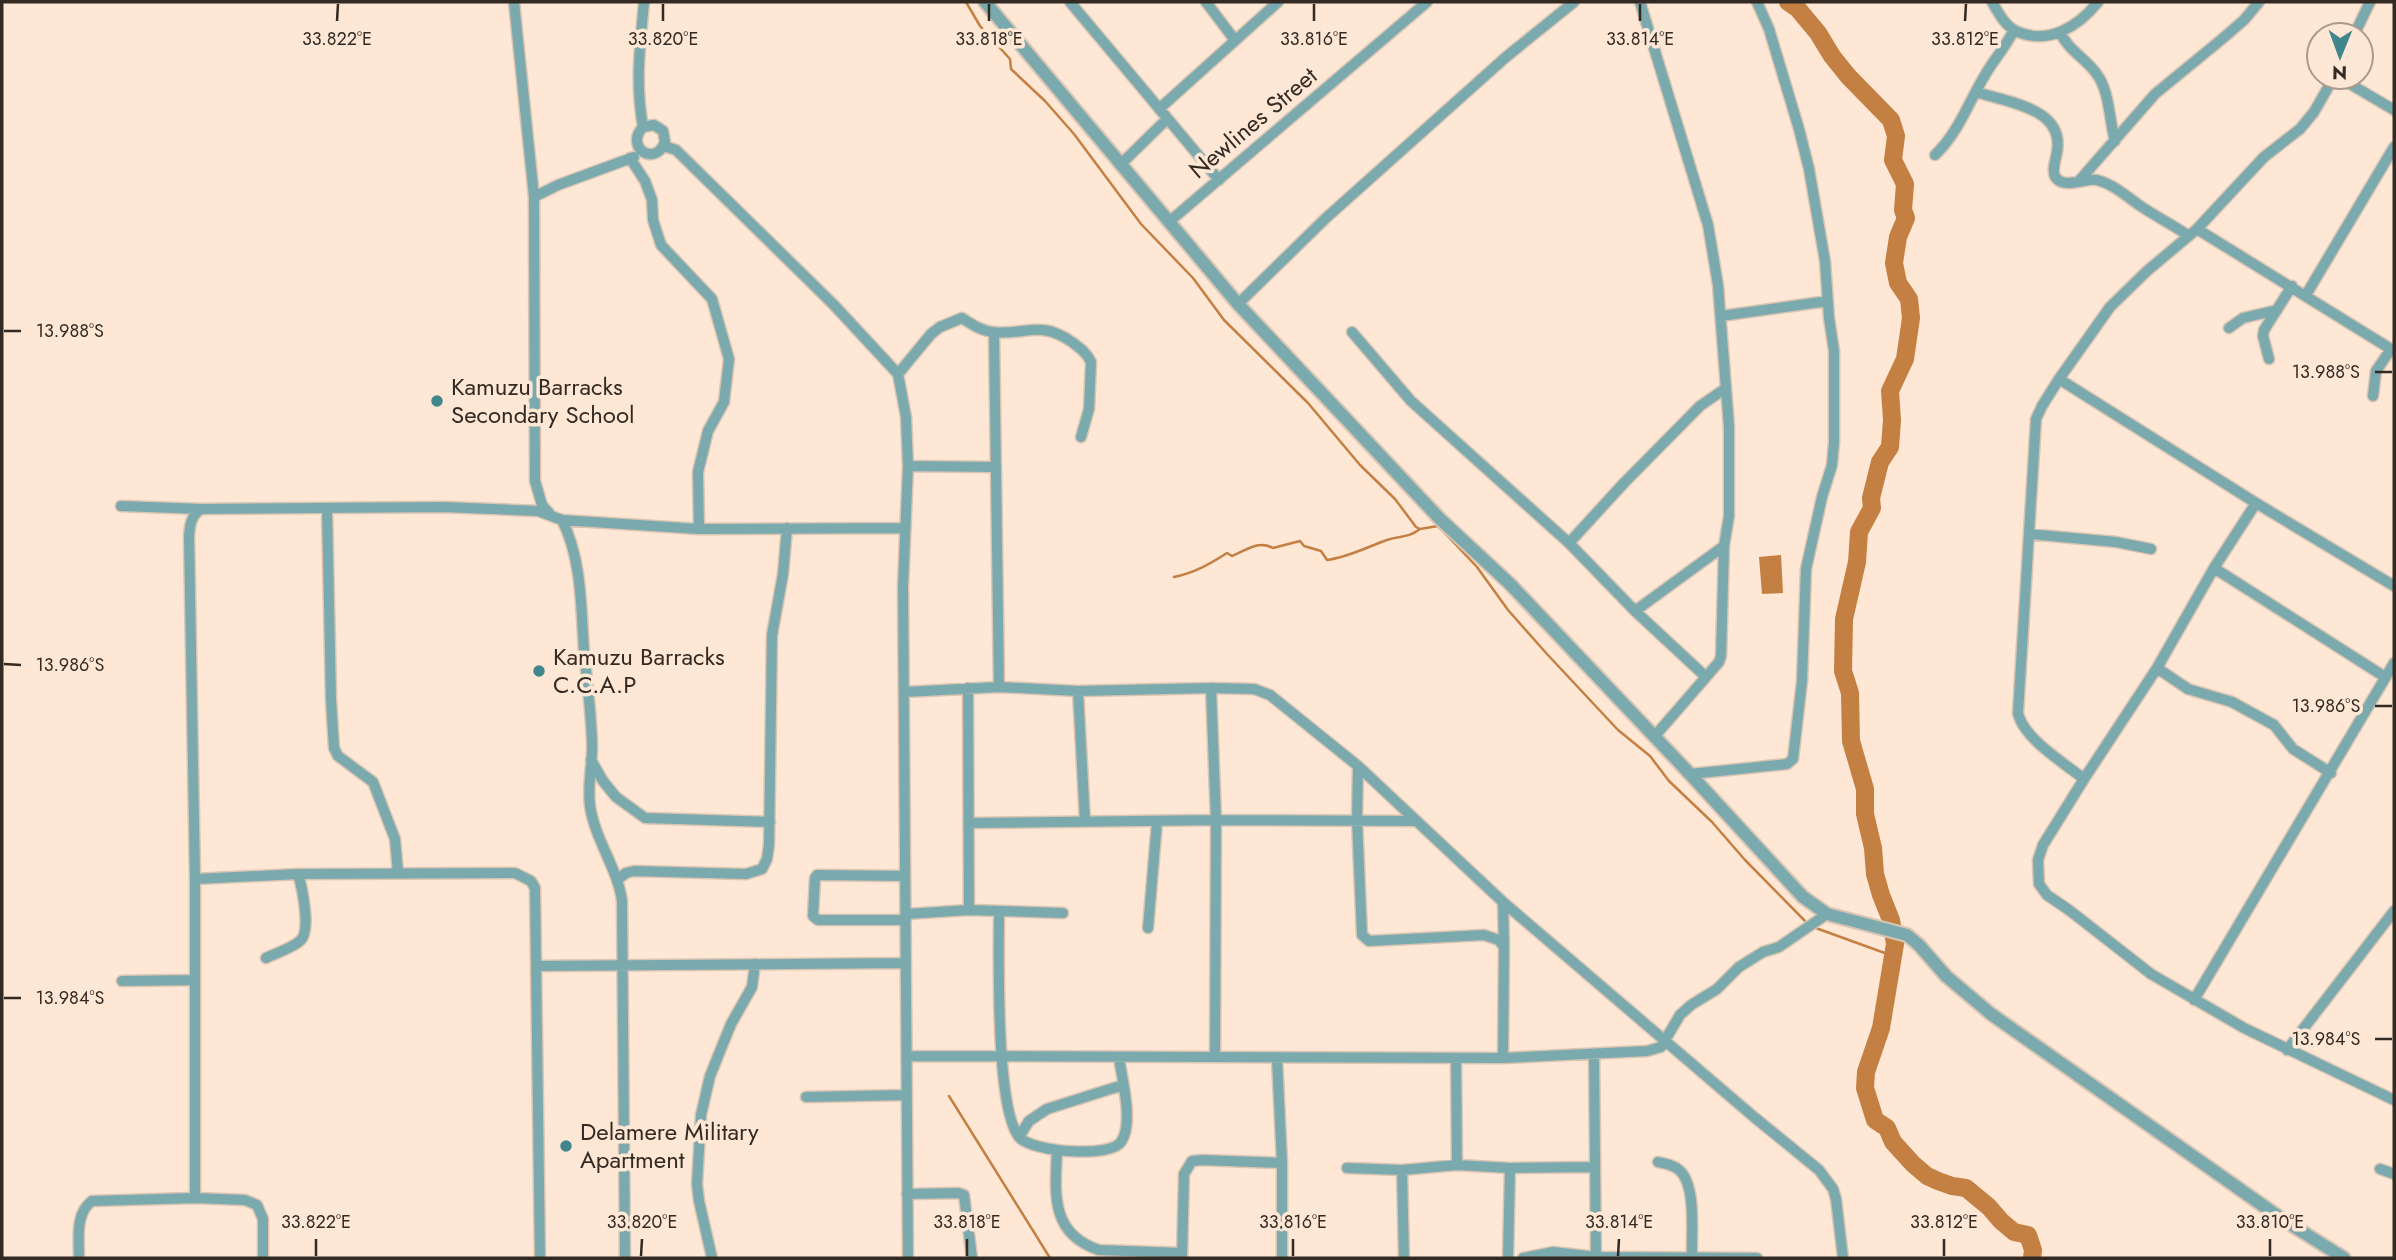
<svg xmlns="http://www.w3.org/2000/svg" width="2396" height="1260" font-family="Jost,sans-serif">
<rect width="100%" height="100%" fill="#fee7d4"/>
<!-- water -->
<path fill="#c48043" d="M1781,555L1783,593L1762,594L1759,557Z"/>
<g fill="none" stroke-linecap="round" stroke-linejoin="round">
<!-- stream -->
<path stroke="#c48043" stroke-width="2.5" d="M966,2L980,26L1010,59L1011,69L1045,101L1074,134L1141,224L1193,278L1224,320L1308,403L1360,465L1395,499L1416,527L1420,529L1438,526L1442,530L1477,567L1508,610L1547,654L1618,730L1650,756L1669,781L1712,822L1745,860L1805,921
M1174,577C1194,573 1210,564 1227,553L1232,556C1247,550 1258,540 1273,548L1300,541L1304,546L1321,551L1327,560C1349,557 1367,547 1387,540C1400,535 1407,539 1420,529
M1813,927L1893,956
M949,1096L1050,1258"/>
<!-- river -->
<path stroke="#c48043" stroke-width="18" d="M1788,2L1798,9L1818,33L1832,56L1848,76L1891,120L1896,136L1893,160L1905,184L1903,210L1906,218L1898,237L1894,263L1898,283L1909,299L1911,318L1905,359L1890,391L1892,420L1890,447L1880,462L1871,498L1872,508L1859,532L1857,562L1844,619L1843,671L1850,693L1851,741L1865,789V814L1873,848L1875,874L1881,895L1891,920L1895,944L1881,1028L1866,1072L1865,1088L1875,1120L1887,1128L1893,1142L1913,1164L1927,1176L1938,1181L1952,1186L1966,1188L1989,1207L2001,1221L2014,1232L2028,1235L2033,1250L2032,1258"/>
<!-- minor casing -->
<g stroke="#d9c5b4" stroke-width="13">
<path id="minor" d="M514,2L534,197L535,481L542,505L550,514
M1070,2L1219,180
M1206,2L1234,39
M1640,2L1708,225L1718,285L1729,427V516L1724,546L1721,656L1719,662L1654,737
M1992,2C1998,12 2005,26 2016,31C2048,46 2079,26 2098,2
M2060,32C2068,50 2085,58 2096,73C2110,91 2109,120 2115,141
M2354,35L2370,2
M2338,77L2394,110
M1976,92C2007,102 2065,108 2057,152C2056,159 2051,172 2056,178C2065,189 2086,178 2097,180C2113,184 2126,196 2139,205C2155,216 2173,225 2189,236
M1159,109L1278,2
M643,127L654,125L663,131L665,142C655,168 624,147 643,127C635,83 640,46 644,2
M664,146L676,150L833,304L898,374L906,417L908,466L903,586L908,1258
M1935,155C1961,130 1970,97 1990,67C1998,55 2007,44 2014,30
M630,158L645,181L652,200L653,220L661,245L712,299L729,359L724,402L708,431L698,472L699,529
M1120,165L1167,119
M2079,181L2155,94L2222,39L2244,20L2259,2
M534,197L558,185L634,157
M1170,221L1427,2
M2197,229L2394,351
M2306,295L2394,147
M1238,304L1326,218L1506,57L1574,2
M1721,316L1828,301
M2229,328L2243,318L2277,310
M994,332L999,687
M1352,332L1411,401L1569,543L1635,611L1706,677
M2269,359L2263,336L2264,330L2292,286
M898,374L931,334L940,327L962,318C973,325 980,330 992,332C1026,336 1039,319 1072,342C1080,348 1087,353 1091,362L1089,409L1081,437
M2059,379L2256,503L2394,586
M2373,396L2376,371L2391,349
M908,466L995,467
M2256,503L2214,568L2157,668L2084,779L2043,845L2038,860L2039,884L2047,895L2069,910L2151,974L2244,1028L2394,1100
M121,506L201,509
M327,509L331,700L334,748L338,756L373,782L395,839L398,873
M562,520L699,529L905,528
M2029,534L2116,542L2151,549
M1569,543L1624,483L1700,406L1726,388
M2214,568L2385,677
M1635,611L1724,546
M2157,668L2188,689L2232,702L2274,725L2293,749L2331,773
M968,688L969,910
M1211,688L1216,820L1215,1056
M1078,691L1085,821
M905,692L999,687L1078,691L1211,688L1254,689L1270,695L1358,766L1503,902L1754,1117L1819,1170L1833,1189L1836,1199L1843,1258
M591,760L603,781L616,797L645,818L770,822
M1358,766L1357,820L1362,935L1369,941L1484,935L1499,940L1504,947L1503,1058
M1690,774L1787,764L1793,759L1802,681L1806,569L1822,497L1832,465L1834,442V351L1829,318L1825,261L1809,169L1799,129L1769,29L1757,2
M2084,779C2064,763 2023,738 2018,713L2036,419L2042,406L2059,379L2110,307L2147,271L2197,229L2264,157L2300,129L2314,112L2334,77
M969,823L1216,820L1417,821
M905,876L817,875L815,878L813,916L818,920H906
M195,879L298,874L515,873L531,881L535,888L540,1258
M617,880L626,873L634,871L746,874L762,869L767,859L769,845L772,635L783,574L787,528
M1503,902L1504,946
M999,912C999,953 995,1112 1020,1138C1034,1152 1110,1158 1121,1142C1134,1124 1122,1079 1119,1058
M906,914L969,910L1063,913
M1148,928L1157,822
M266,958C276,953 293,948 301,940C311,929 302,887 298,874
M536,966L906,963
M122,981L194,980
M2194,1000L2394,663
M2287,1050L2394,911
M1594,1055L1596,1257
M907,1056L1503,1058L1647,1051L1661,1047L1680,1015L1691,1005L1717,989L1739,967L1763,952L1779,947L1827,914
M1277,1058L1282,1163V1258
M1456,1058L1457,1165
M806,1097L907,1095
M1019,1137L1029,1121L1047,1109L1123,1085
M1057,1151C1055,1193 1050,1234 1099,1250L1182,1253
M1658,1162C1666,1164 1674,1165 1679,1170C1697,1185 1691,1235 1692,1258
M1347,1168L1402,1170L1457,1165L1510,1168L1594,1167
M2380,1169L2394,1174
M1402,1170L1404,1258
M907,1194L958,1193L964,1195L972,1258
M195,1198V879L189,536C190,524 191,516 201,509L443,507L538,511L562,520C582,559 581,609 584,651C587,681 591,711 592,742C593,763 587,784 590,806C595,840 618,869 622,901L625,1258
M79,1258C79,1239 75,1213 92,1201L195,1198L245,1200L257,1205L263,1219V1258
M712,1258L699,1201L697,1184L701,1115L710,1076L731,1024L752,987L755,964
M1182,1258L1184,1174L1192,1161L1202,1160L1282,1163
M1508,1258L1510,1168
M1523,1258L1553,1252L1596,1257L1757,1258"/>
</g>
<!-- tertiary casing -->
<g stroke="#d9c5b4" stroke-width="16">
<path id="tertiary" d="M985,2L1238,304L1440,519L1510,584L1690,774L1803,897L1827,914L1907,935L1919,945L1946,976L1991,1014L2282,1219L2344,1258"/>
</g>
<!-- minor -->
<use href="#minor" stroke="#7aaaae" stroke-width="10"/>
<!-- tertiary -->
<use href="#tertiary" stroke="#7aaaae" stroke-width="12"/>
</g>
<!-- ticks -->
<path fill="none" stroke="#322a23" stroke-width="2.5" d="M337,21L338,4M663,21V4M989,21V4M1314,21V4M1640,21V4M1965,21L1966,4M4,331H21M2375,372H2392M4,664L21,665M2375,706H2392M4,998H21M2375,1039H2392M316,1256V1239M641,1256L642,1239M967,1256V1239M1293,1256V1239M1618,1256L1619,1239M1944,1256V1239M2270,1256V1239"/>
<!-- markers -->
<g fill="#3f878d" stroke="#fee7d4" stroke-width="2.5">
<circle cx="437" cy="401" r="7"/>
<circle cx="539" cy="671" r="7"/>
<circle cx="566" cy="1146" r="7"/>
</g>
<g text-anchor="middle" stroke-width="7" stroke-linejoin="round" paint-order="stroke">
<!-- street labels -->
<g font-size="24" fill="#322a23" stroke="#fee7d4">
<text transform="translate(1253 123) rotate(-40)" y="8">Newlines Street</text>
</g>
<!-- poi labels -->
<g font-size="24" fill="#322a23" stroke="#fee7d4" text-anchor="start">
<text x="451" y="395">Kamuzu Barracks<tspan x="451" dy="28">Secondary School</tspan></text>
<text x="553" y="665">Kamuzu Barracks<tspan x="553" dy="28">C.C.A.P</tspan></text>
<text x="580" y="1140">Delamere Military<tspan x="580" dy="28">Apartment</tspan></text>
</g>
</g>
<g font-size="18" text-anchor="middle" fill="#322a23" stroke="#fee7d4" stroke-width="7" stroke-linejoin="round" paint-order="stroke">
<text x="337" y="45">33.822°E</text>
<text x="663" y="45">33.820°E</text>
<text x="989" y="45">33.818°E</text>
<text x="1314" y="45">33.816°E</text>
<text x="1640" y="45">33.814°E</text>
<text x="1965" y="45">33.812°E</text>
<text x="70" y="337">13.988°S</text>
<text x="2326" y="378">13.988°S</text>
<text x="70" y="671">13.986°S</text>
<text x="2326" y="712">13.986°S</text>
<text x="70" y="1004">13.984°S</text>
<text x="2326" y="1045">13.984°S</text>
<text x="316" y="1228">33.822°E</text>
<text x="642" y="1228">33.820°E</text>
<text x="967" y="1228">33.818°E</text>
<text x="1293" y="1228">33.816°E</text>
<text x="1619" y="1228">33.814°E</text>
<text x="1944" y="1228">33.812°E</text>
<text x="2270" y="1228">33.810°E</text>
</g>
<!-- border -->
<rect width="2396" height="1260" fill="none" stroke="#322a23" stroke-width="7"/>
<!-- north arrow -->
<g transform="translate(2340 56) rotate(181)"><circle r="33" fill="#fee7d4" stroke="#ac9b8d" stroke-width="2"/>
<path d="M0-5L12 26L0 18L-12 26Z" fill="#3f878d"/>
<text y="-10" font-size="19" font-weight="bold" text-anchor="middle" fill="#322a23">N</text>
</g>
</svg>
